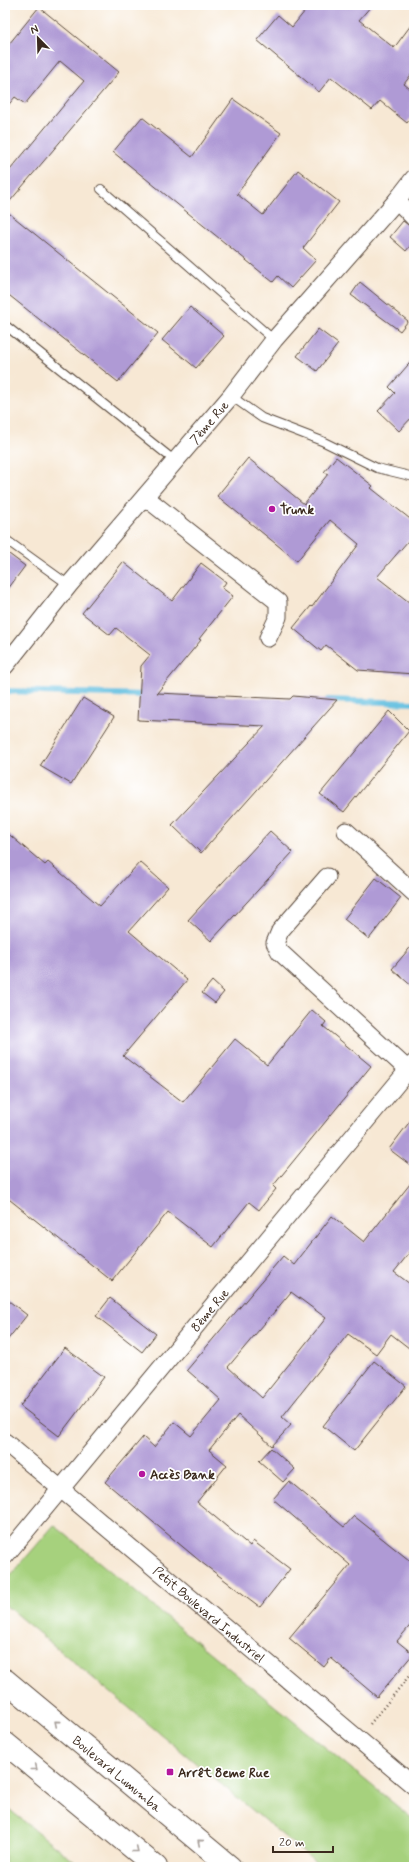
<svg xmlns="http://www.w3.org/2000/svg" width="419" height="1872" font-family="Mynerve,sans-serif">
<rect width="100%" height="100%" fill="#fff"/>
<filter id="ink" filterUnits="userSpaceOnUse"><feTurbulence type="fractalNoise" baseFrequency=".025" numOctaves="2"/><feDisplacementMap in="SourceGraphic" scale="8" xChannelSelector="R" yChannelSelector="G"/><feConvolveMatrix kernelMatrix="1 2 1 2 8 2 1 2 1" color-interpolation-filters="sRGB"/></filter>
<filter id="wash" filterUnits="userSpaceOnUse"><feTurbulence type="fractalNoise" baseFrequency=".012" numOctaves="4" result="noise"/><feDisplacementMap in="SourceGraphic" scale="16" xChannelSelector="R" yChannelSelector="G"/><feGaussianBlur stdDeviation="0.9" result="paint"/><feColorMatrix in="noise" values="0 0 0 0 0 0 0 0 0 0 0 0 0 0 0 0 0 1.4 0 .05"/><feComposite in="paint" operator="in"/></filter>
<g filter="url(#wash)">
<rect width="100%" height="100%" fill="#f7e8d4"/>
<!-- green -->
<path fill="#a6d17d" stroke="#707e4e" d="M54,1525L414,1820V1867H321L5,1605V1582Z
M5,1806L81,1867H5Z"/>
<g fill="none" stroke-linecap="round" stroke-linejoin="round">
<!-- stream -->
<path stroke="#62bfe0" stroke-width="6" d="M5,691L147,695
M328,700L414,703"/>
</g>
<g id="blocks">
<!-- building -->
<path fill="#af9ad5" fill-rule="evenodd" d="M310,5H372L359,20L394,48L414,21V71L404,84L414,92V114L407,123L380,101L372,110L331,77L319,92L257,40L278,15L292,27Z
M39,7L119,72L5,207V176L84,81L60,61L25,104L15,97L5,109V49Z
M233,99L281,133L237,194L263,215L298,170L339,202L303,248L316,260L291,288L278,276L273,282L113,152L142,117L192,157Z
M5,210L158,333L118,382L5,292Z
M403,221L411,227L414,228V241L406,251L390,237Z
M360,282L408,321L400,331L351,295Z
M190,307L224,336L196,368L162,340Z
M318,329L338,344L317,371L297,356Z
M414,358V415L399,431L378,411L395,393L389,387Z
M336,457L373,486L371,488L414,522V534L377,577L414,606V674L358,670L326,645L321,651L293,628L311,606L312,607L359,544L330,520L297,561L217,496L248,458L304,504L328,474L324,472Z
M5,551L25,566L5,593Z
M123,562L172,601L201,563L226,582L222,588L233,596L199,639L201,640L157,693L290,699L293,696L337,700L201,853L172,825L265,726L138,720L141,666L150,655L116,628L110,635L82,613Z
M83,698L114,717L71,784L40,766Z
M389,711L409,731L344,812L320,794Z
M5,831L45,865L48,862L100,906L140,862L168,887L129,931L187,980L123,1056L183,1102L235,1039L267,1065L312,1010L326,1022L323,1026L371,1066L273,1186L276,1189L259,1210L249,1202L213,1247L168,1212L112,1281L5,1196Z
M270,831L293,852L211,941L188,920Z
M376,878L401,898L369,939L344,919Z
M414,943V988L392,969Z
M212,981L224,992L215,1003L202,993Z
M414,1116V1168L389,1149Z
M414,1179V1247L394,1272L414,1287V1352L391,1334L376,1354L348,1334L282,1417L291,1425L272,1446L238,1415L209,1450L227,1465L197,1502L250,1546L253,1541L290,1569L260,1607L201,1562L105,1482L143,1437L154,1447L174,1422L191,1436L221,1400L187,1370L283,1256L294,1265L332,1216L364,1242ZM291,1292L326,1318L262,1398L228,1367Z
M5,1298L27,1315L5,1343Z
M110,1298L156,1334L142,1352L96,1316Z
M65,1348L104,1377L59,1436L20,1406Z
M374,1361L406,1386L354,1451L323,1426Z
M271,1448L295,1469L283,1482L259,1461Z
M289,1481L344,1527L354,1516L414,1564V1621L397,1641L413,1654L377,1697L331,1658L324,1667L289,1638L350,1565L273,1499Z"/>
</g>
</g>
<g filter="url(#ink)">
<use href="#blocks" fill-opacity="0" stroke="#574639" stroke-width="1"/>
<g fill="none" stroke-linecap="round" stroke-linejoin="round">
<!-- lane casing -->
<g stroke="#574639" stroke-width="10">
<path id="lane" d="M101,189L274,340
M5,325L175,461
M231,396L262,418L322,441L377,468L414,477
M5,539L69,585"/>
</g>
<!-- street casing -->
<g stroke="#574639" stroke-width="19">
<g id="street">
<path d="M397,200L414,218"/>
<path d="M145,497L278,602V617L268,638"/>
<path id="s1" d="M5,666L69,585L231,396L274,340L397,200L414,178"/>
<path d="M346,831L414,893"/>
<path d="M327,877L280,931L275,943L280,952L408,1070"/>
<path id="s2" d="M5,1442L414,1786"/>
<path id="s3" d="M5,1556L414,1063"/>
</g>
</g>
<!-- highway casing -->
<g stroke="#574639" stroke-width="24">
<g id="highway">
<path id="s4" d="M5,1680L230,1867"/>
<path d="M5,1743L156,1867"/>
</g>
</g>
<!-- path -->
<path stroke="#574639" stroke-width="2.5" stroke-dasharray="1 3" stroke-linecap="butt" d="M370,1724L414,1670"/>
<!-- lane -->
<use href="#lane" stroke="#fff" stroke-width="8"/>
<!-- street -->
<use href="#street" stroke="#fff" stroke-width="17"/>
<!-- highway -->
<use href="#highway" stroke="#fff" stroke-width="22"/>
</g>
<!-- one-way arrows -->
<defs><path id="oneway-chevron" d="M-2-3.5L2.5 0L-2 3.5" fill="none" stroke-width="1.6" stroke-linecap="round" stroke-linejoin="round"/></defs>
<g stroke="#a79f9a">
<use href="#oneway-chevron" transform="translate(57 1723) rotate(-140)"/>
<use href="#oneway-chevron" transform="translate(35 1768) rotate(39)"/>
<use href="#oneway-chevron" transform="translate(200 1842) rotate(-140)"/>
<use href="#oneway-chevron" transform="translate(136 1850) rotate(39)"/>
</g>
</g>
<!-- markers -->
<g fill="#b5179e" stroke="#fff" stroke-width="1.5">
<circle cx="272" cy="509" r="4"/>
<circle cx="142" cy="1474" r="4"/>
<rect x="166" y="1768" width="8" height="8" rx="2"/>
</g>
<g text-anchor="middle" stroke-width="3.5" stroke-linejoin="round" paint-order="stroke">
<!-- street labels -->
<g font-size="13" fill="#3b2a1e" stroke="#fff">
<text dy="5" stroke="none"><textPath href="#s1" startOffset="318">7ème Rue</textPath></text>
<text dy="5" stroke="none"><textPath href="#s3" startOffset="320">8ème Rue</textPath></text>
<text dy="5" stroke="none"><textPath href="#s2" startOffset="267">Petit Boulevard Industriel</textPath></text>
<text dy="5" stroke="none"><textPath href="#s4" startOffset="146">Boulevard Lumumba</textPath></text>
</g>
<!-- poi labels -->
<g font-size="13" font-weight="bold" fill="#3b2a1e" stroke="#fff" text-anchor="start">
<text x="280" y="514">Trunk</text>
<text x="150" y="1479">Accès Bank</text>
<text x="178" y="1777">Arrêt 8eme Rue</text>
</g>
</g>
<!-- margin -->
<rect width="419" height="1872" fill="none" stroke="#fff" stroke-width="20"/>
<!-- north arrow -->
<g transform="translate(38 38) rotate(337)" stroke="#ffffff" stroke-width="3" paint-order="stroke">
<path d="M0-3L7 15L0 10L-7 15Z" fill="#3b2a1e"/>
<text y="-6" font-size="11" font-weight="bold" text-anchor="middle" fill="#3b2a1e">N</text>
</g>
<!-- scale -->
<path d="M273 1846v6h60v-6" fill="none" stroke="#3b2a1e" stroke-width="2"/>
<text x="279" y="1846" font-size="12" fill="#3b2a1e" stroke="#ffffff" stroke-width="3" paint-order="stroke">20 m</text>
</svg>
